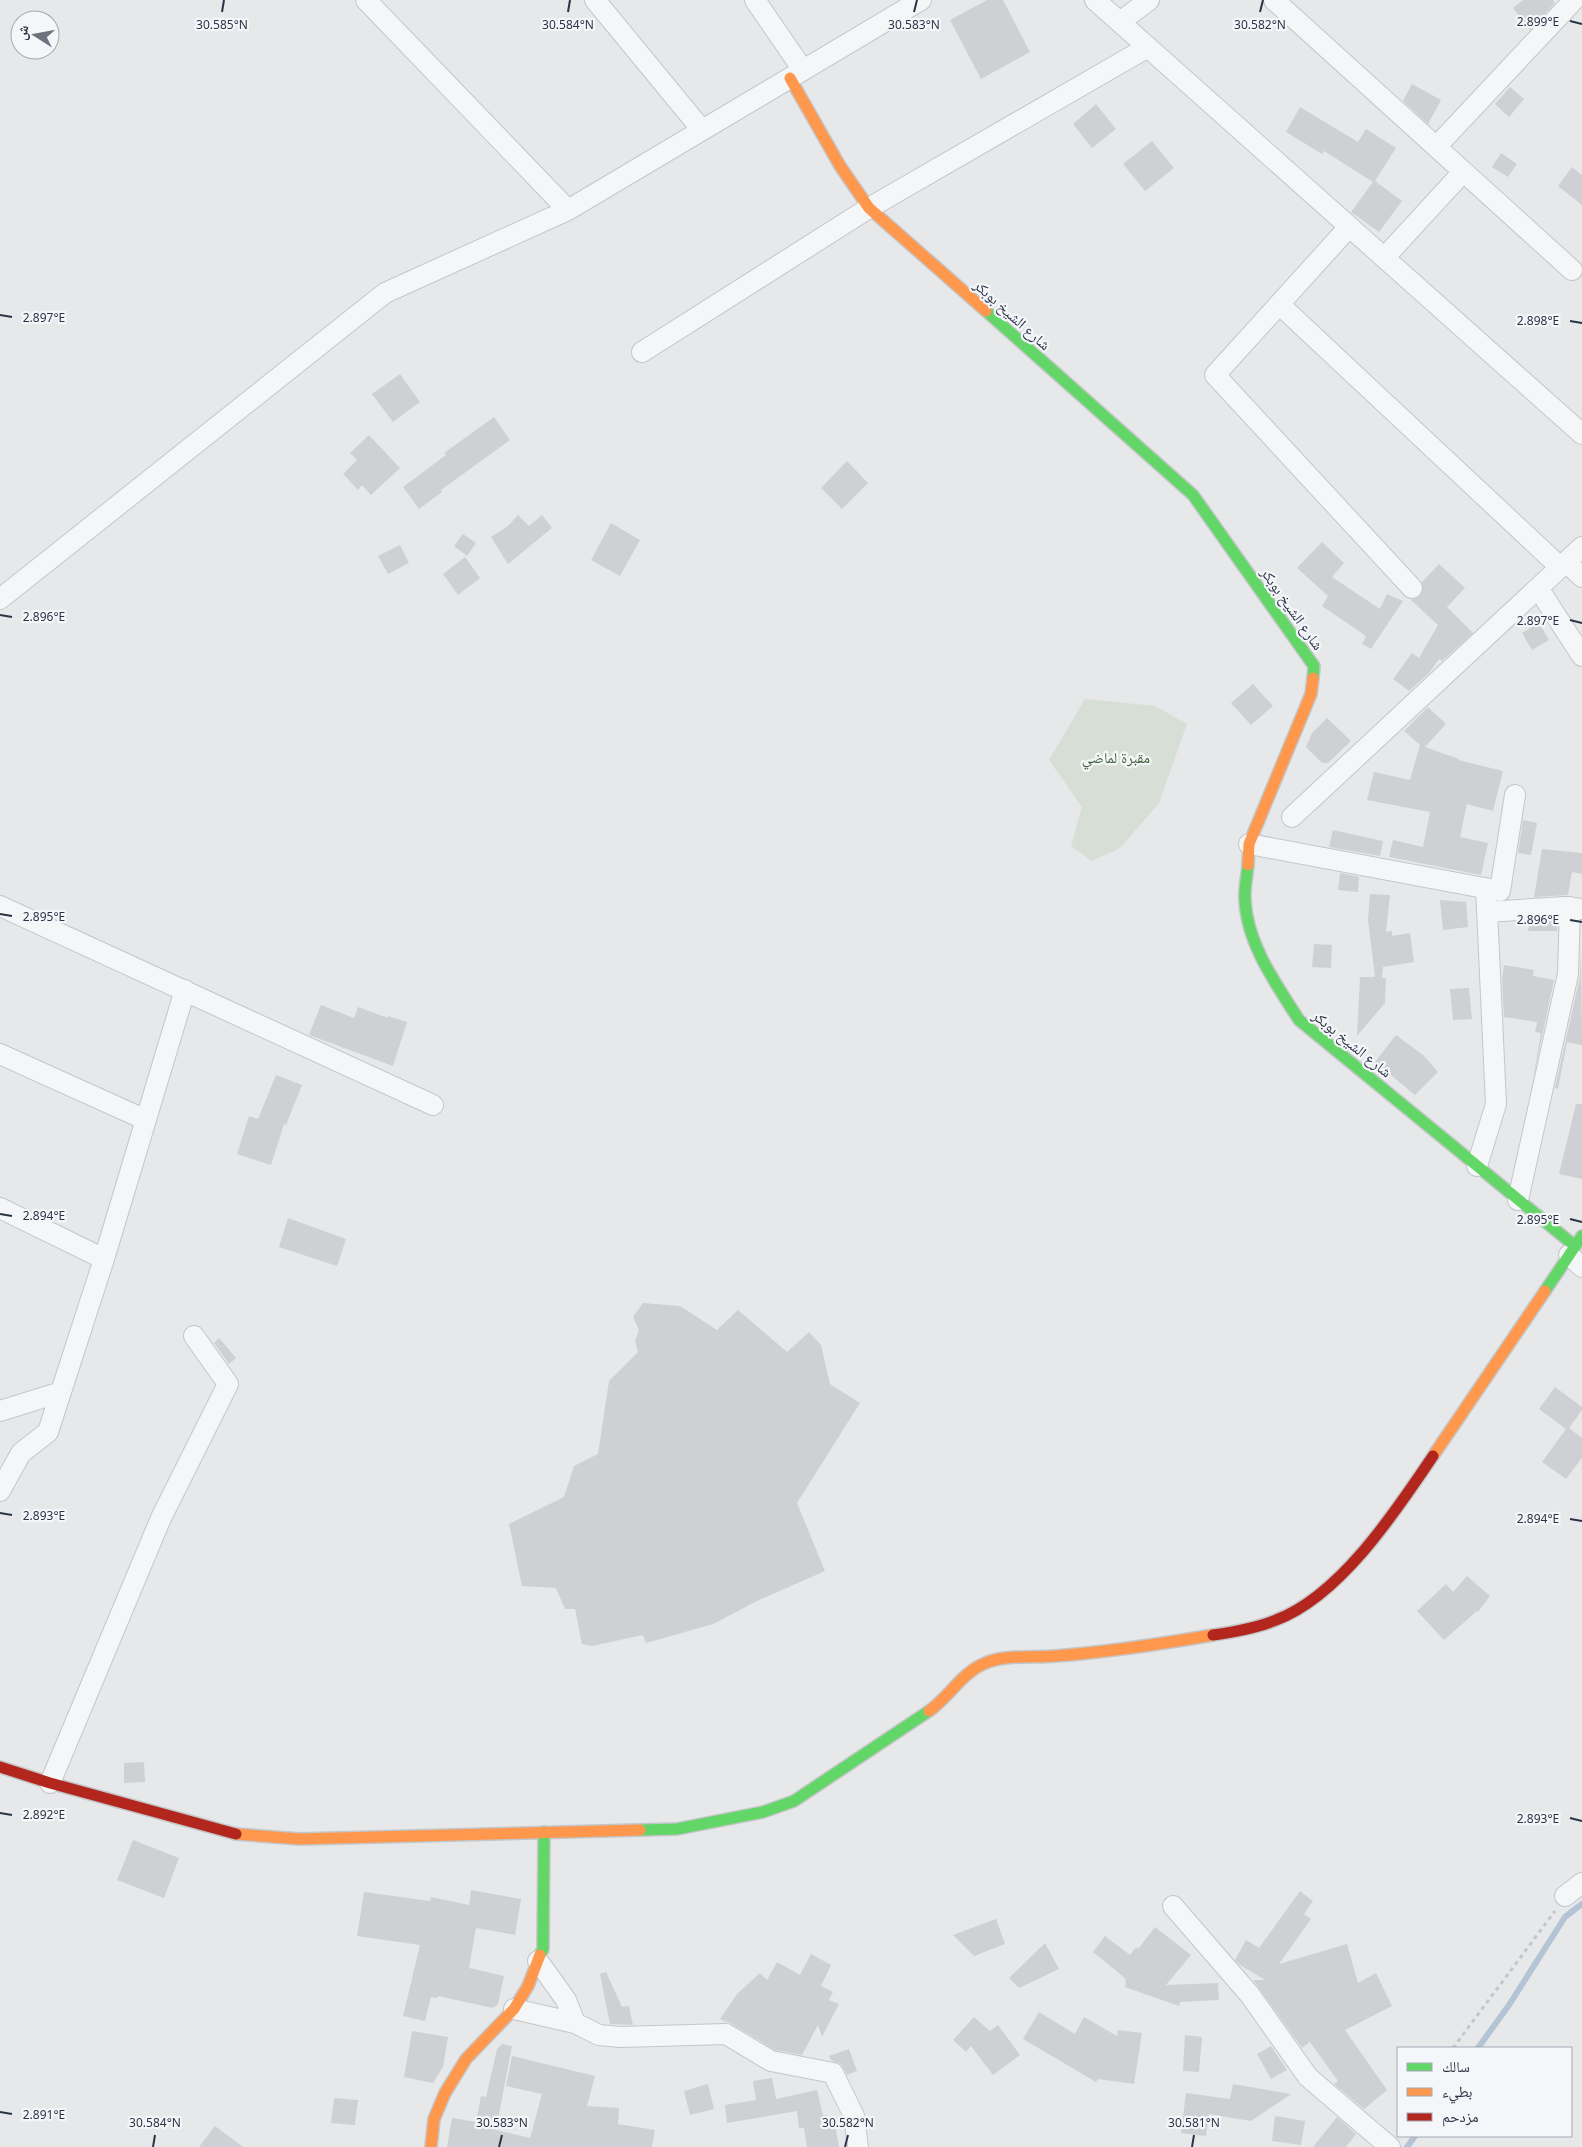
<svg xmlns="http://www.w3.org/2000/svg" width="1582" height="2147" font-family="'Noto Sans','Noto Naskh Arabic',sans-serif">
<rect width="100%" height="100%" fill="#e6e8ea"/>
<!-- green -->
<path fill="#d6ded6" d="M1085,699L1155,706L1187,724L1159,803L1120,848L1092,861L1071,846L1082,807L1049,760Z"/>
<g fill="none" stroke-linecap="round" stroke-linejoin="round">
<!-- stream -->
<path stroke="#b4c4d5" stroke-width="6" d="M1478,2048L1509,2005L1565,1917L1582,1904
M1407,2147L1415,2136"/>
</g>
<!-- building -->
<path fill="#ced0d3" d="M987,0H1003L1030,52L981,79L950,20Z
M1523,0H1553L1555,3L1530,30L1513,8Z
M1412,84L1441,100L1428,124L1403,101Z
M1510,87L1524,99L1509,117L1495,104Z
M1096,104L1116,129L1092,148L1073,124Z
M1300,107L1358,142L1366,129L1396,148L1375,181L1402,201L1379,232L1351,212L1373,182L1324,151L1322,154L1286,132Z
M1152,141L1174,168L1145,191L1123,164Z
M1501,153L1517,164L1508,177L1492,167Z
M1572,167L1582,175V205L1558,186Z
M400,374L420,402L393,422L372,394Z
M494,417L510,440L441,490L442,492L419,509L403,487L446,455L444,453Z
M369,435L400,468L371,495L362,485L358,490L343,474L357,460L350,453Z
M847,461L868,483L842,509L821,488Z
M518,515L529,526L542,515L552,528L508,564L491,537L508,526Z
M611,523L640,540L620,576L591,560Z
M463,534L476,543L467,556L454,546Z
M1322,542L1344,563L1332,577L1380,609L1387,594L1403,601L1371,649L1362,644L1366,636L1322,606L1328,596L1297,568Z
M400,545L409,563L388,574L378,556Z
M465,557L480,578L458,595L443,574Z
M1439,564L1465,588L1447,607L1473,633L1442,661L1439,659L1429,673L1409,691L1393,679L1412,653L1419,658L1438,625L1411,600L1420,596L1423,591L1422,582Z
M1539,623L1549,640L1532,650L1522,633Z
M1253,684L1273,706L1251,725L1231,703Z
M1428,707L1446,724L1425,747L1459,759L1458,760L1503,771L1493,811L1467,804L1460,837L1488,843L1481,875L1389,857L1393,840L1423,847L1430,812L1367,800L1374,772L1410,780L1420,745L1404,731Z
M1327,718L1351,741L1328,763H1322L1306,747L1312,733Z
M1523,820L1537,823L1531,855L1518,853Z
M1333,830L1383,841L1380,856L1329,847Z
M1542,849L1582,853V874L1572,872L1568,895L1534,897Z
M1340,873L1359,877L1358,892L1338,890Z
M1370,894L1390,895L1386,932L1392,931V936L1410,933L1414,962L1383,967L1382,978H1386L1385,1003L1357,1036L1360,977H1375L1368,920Z
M1440,900L1466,902L1468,927L1443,930Z
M1558,919L1557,931H1528L1530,921Z
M1314,944L1332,945L1331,968L1312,967Z
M1581,949L1582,1045L1567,1042L1558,1089L1555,1088L1580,977Z
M1504,965L1534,970L1533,976L1554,980L1532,1084L1541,1033L1535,1032L1537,1022L1504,1017L1502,979Z
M1469,988L1472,1019L1453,1020L1450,989Z
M321,1005L354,1018L358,1007L388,1018V1016L407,1022L393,1066L309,1035Z
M1396,1035L1423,1055L1438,1072L1415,1095L1375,1062Z
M276,1075L302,1085L286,1125L284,1124L271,1165L237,1154L249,1116L258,1119Z
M1576,1104H1582V1179L1559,1174Z
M288,1218L346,1239L337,1266L279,1247Z
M643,1303L680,1306L717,1330L738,1310L787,1352L809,1332L821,1345L830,1384L860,1403L797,1503L825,1571L759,1600L713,1624L646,1643L643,1635L592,1646L582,1644L575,1609H565L556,1588L522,1586L509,1524L564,1497L574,1466L598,1454L609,1381L638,1352L635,1341L639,1330L633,1317Z
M219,1338L236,1358L229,1364L214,1343Z
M1555,1387L1582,1407V1410L1569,1428L1582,1438V1458L1566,1479L1542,1462L1566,1429L1539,1409Z
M1467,1576L1490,1596L1478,1612L1477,1611L1444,1640L1417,1611L1446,1584L1453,1592Z
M144,1762L145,1782L124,1783V1763Z
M133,1840L179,1858L164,1898L117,1880Z
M471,1890L521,1899L515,1935L476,1928L469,1968L504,1976L498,2004L493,2008L438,1996L437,1998L431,1997L425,2021L403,2016L420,1945L357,1936L364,1892L430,1901L431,1897L469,1905Z
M1300,1891L1313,1901L1304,1914L1311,1919L1279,1964L1347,1944L1358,1983L1376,1973L1392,2006L1345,2030L1387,2090L1364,2109L1334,2084L1338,2081L1310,2042L1302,2048L1253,1980H1265L1240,1965L1235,1960L1246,1940L1259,1948Z
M996,1919L1005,1944L974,1956L953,1935Z
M1155,1927L1191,1955L1166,1985L1218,1983L1219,2000L1180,2002L1179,2006L1125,1987L1126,1979L1093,1952L1105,1936L1130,1955L1136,1947L1138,1949Z
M1045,1943L1059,1969L1019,1988L1009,1978Z
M811,1954L831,1965L821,1986L833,1992L829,2000L839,2004L822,2037L818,2025L802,2055L775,2050L732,2024L720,2019L737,1994L760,1973L767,1980L777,1962L800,1975Z
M606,1972L622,2007L629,2006L633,2025L610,2024L600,1974Z
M1039,2012L1075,2034L1084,2017L1117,2036L1118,2030L1142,2033L1134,2084L1098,2079L1096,2082L1023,2039Z
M974,2017L990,2031L998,2025L1020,2055L993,2075L971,2046L966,2052L953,2040Z
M412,2031L448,2037L443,2067L433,2083L404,2077Z
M1185,2035L1202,2037L1199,2072L1183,2071Z
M502,2044L512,2046L496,2130L530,2138L542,2094L506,2086L512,2056L595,2076L587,2106L619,2108L618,2124L655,2130L652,2147H447L452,2118L476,2122L481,2096L486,2097L497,2049Z
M1271,2046L1287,2070L1271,2079L1257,2054Z
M849,2049L857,2071L847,2075L841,2064L831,2060L829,2056Z
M772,2078L776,2099L817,2090L823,2115H827L829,2126L835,2125L839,2147H807L804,2128H799L797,2111L727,2123L725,2105L756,2100L753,2081Z
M708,2084L714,2109L690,2115L684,2091Z
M1233,2084L1291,2094L1251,2121L1209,2114L1206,2136L1181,2133L1186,2093L1230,2099Z
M334,2098L358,2100L355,2125L331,2123Z
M1275,2116L1305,2121L1301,2145L1272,2141Z
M1337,2117L1356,2134L1346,2147H1313Z
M215,2126L243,2147H199Z"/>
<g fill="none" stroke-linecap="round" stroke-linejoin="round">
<!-- street casing -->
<g stroke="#c4c6c8" stroke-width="22">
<path id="street" d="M366,0L568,210
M595,0L702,130
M755,0L803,70
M1095,0L1582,434
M1274,0L1572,270
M1120,22L1149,0
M1436,147L1574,0
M1349,227L1215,375L1412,588
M1384,258L1463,172
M1279,304L1560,567
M642,352L869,208L1148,47
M1566,562L1582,577
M1538,588L1582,656
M0,599L385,293L568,210L921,0
M1292,817L1582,547
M1249,844L1500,891L1515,795
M0,906L433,1105
M1487,912L1565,907L1582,909
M0,1054L146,1120
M1477,1166L1496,1104L1486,888
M1518,1200L1568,974L1570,907
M0,1208L104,1259
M1569,1255L1582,1267
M0,1411L61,1392
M0,1491L21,1453L48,1432L104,1259L185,990
M50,1783L161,1518L228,1384L194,1336
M1565,1896L1582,1883
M1173,1906L1250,1995L1308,2077L1390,2147
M538,1961L566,2000L575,2023
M514,2009L575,2023L599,2035L621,2037L726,2034L771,2061L833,2073L854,2116L858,2147"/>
</g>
<!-- fast casing -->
<g stroke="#c4c6c8" stroke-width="14">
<path id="fast" d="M986,311L1193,495L1314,666L1313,678
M1248,865C1247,877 1244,889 1245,900C1247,944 1276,984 1299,1020L1575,1246
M1545,1291L1582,1236
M640,1830L677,1829L763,1812L794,1801L929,1711
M540,1955L543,1949L544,1832"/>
</g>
<!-- slow casing -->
<g stroke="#c4c6c8" stroke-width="14">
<path id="slow" d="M790,78L840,166L869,208L986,311
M1248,865L1249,844L1311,694L1313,678
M1433,1456L1545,1291
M929,1711C949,1697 961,1674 983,1664C1004,1654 1033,1658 1055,1656C1108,1652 1161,1644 1213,1635
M236,1834L300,1839L640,1830
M431,2147L434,2119L445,2093L466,2059L514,2009L528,1986L540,1955"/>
</g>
<!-- jam casing -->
<g stroke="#c4c6c8" stroke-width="14">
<path id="jam" d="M1213,1635C1234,1632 1257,1628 1276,1620C1340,1596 1396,1511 1433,1456
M0,1767L50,1783L236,1834"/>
</g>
<!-- path -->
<path stroke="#c5c6ca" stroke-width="3" stroke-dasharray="4 4" stroke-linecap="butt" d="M1453,2048L1555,1911"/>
<!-- street -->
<use href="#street" stroke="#f5f6f7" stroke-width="20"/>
<!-- fast -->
<use href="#fast" stroke="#63d668" stroke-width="11"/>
<!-- slow -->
<use href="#slow" stroke="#ff974d" stroke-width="11"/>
<!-- jam -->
<use href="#jam" stroke="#b3261e" stroke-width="11"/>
</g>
<!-- ticks -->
<path fill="none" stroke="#2b3445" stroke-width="2" d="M222,12L224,0M568,12L570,0M914,12L917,0M1260,12L1263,0M1570,21L1582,24M0,315L12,317M1570,321L1582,323M0,615L12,617M1570,620L1582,623M0,914L12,916M1570,920L1582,922M0,1214L12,1216M1570,1219L1582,1222M0,1513L12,1515M1570,1519L1582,1521M0,1813L12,1815M1570,1818L1582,1821M0,2112L12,2114M153,2147L155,2135M499,2147L502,2135M845,2147L848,2135M1192,2147L1194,2135"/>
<g text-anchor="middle" stroke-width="4.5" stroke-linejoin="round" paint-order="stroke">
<!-- street labels -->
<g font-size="15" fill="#2b3445" stroke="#f4f6f9">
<text transform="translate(1012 315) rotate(42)" y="5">شارع الشيخ بوبكر</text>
<text transform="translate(1292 609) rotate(55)" y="5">شارع الشيخ بوبكر</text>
<text transform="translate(1352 1044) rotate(39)" y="5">شارع الشيخ بوبكر</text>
</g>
<!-- park labels -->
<g font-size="15" fill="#3f6138" stroke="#f4f6f9">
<text x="1116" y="763">مقبرة لماضي</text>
</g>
</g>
<g font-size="12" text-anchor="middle" fill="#2b3445" stroke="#f4f6f9" stroke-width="4.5" stroke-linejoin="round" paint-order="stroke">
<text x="1538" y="26">2.899°E</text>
<text x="222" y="29">30.585°N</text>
<text x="568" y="29">30.584°N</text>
<text x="914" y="29">30.583°N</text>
<text x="1260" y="29">30.582°N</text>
<text x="44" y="322">2.897°E</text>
<text x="1538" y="325">2.898°E</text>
<text x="44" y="621">2.896°E</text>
<text x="1538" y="625">2.897°E</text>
<text x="44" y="921">2.895°E</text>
<text x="1538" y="924">2.896°E</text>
<text x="44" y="1220">2.894°E</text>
<text x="1538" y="1224">2.895°E</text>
<text x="44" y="1520">2.893°E</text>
<text x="1538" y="1523">2.894°E</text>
<text x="44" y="1819">2.892°E</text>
<text x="1538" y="1823">2.893°E</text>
<text x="44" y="2119">2.891°E</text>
<text x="155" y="2127">30.584°N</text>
<text x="502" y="2127">30.583°N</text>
<text x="848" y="2127">30.582°N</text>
<text x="1194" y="2127">30.581°N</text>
</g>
<!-- legend -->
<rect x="1397" y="2047" width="175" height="90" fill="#f4f6f9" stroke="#a4a8b1"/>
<rect x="1407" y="2063" width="25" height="8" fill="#63d668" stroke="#a4a8b1"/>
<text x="1442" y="2072" font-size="15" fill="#2b3445">سالك</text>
<rect x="1407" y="2088" width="25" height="8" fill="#ff974d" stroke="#a4a8b1"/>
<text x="1442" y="2097" font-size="15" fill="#2b3445">بطيء</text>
<rect x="1407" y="2113" width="25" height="8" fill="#b3261e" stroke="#a4a8b1"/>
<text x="1442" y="2122" font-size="15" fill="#2b3445">مزدحم</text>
<!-- north arrow -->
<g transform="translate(35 35) rotate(281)"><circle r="24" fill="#f4f6f9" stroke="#a4a8b1"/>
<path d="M0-4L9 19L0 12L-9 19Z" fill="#6c737f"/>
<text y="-8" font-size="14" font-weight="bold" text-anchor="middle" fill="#2b3445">ش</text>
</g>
</svg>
